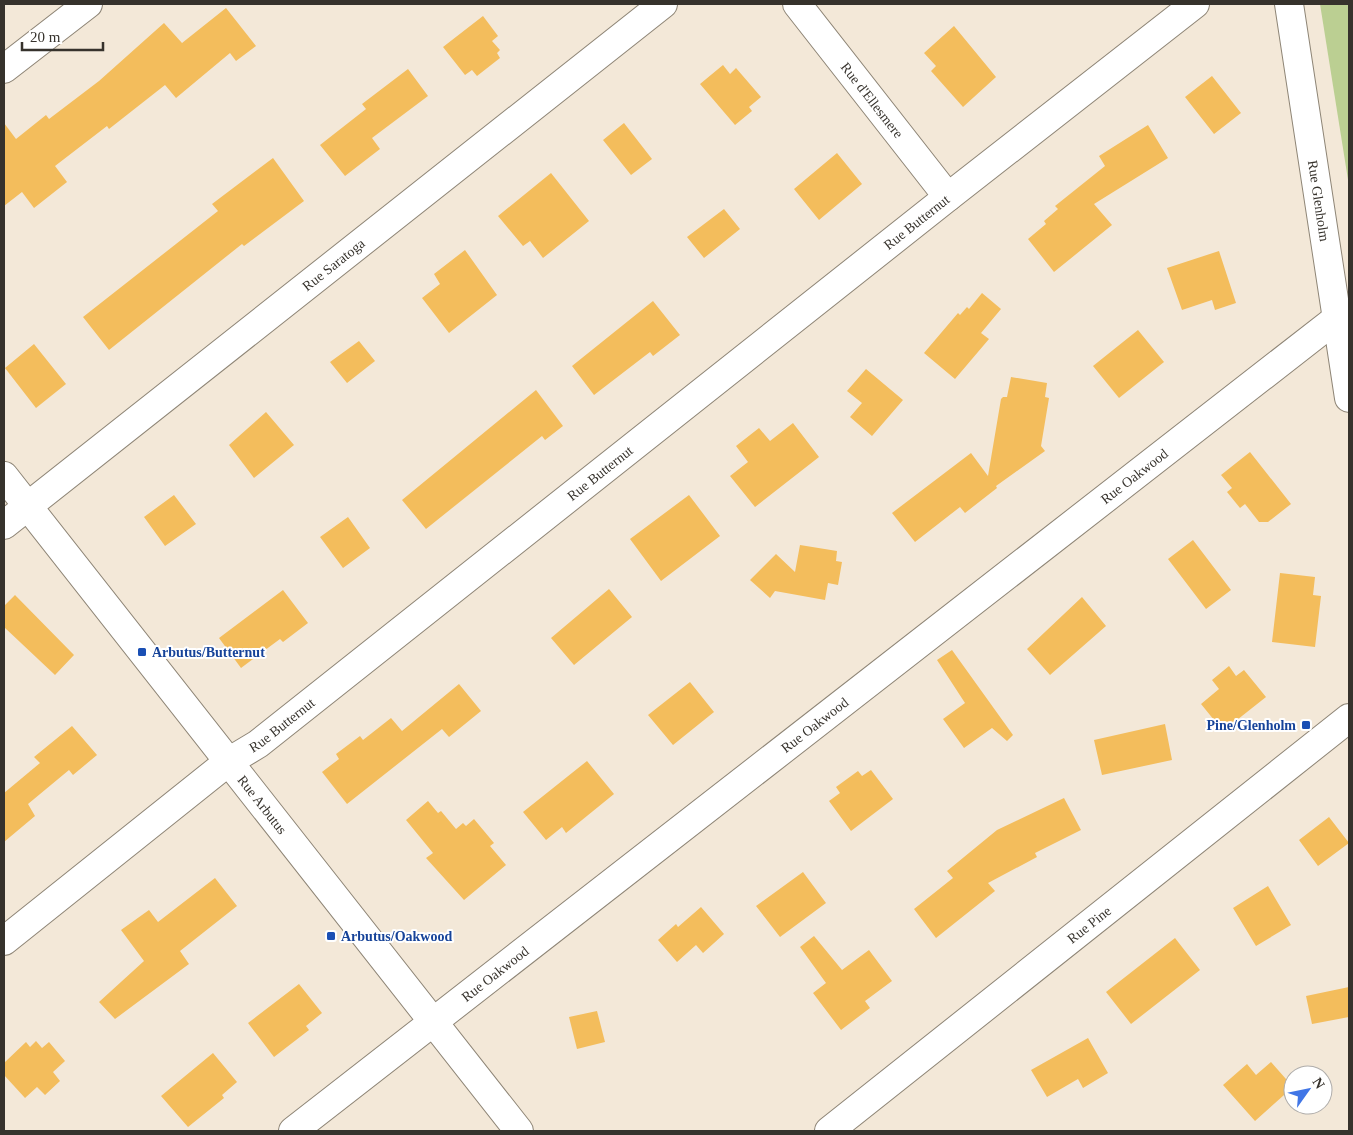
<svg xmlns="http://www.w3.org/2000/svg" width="1353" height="1135" font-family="Georgia,serif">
<rect width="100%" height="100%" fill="#f3e8d8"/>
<!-- green -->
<path fill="#bbcf92" d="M1320,4H1349V186Z"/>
<!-- building -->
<path fill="#f3bd5c" d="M226,8L256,46L236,61L230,53L176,98L165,85L109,129L107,126L55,166L67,182L34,208L22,192L4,206V123L16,139L46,115L49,119L99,81L164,23L182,43Z
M483,16L498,36L492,41L500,50L497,53L500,58L477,76L472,70L465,75L443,47Z
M954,26L996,77L963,107L931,71L936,66L924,53Z
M723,65L730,74L736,68L761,97L749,107L752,111L735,125L700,84Z
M408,69L428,96L372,138L380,149L345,176L320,145L366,109L362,104Z
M1212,76L1241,113L1214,134L1185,97Z
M624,123L652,159L631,175L603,140Z
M1148,125L1168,158L1094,204L1112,225L1054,272L1028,239L1046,224L1044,221L1058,209L1055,206L1105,166L1099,156Z
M837,153L862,184L819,220L794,189Z
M273,158L304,201L244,246L242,244L109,350L83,317L218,211L212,204Z
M551,173L589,221L543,258L530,241L523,246L498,216Z
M724,209L740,229L704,258L687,237Z
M465,250L497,295L449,333L422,298L440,284L434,274Z
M1219,251L1236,303L1215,310L1212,300L1182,310L1167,268Z
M982,293L1001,309L981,333L989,339L955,379L924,353L958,313L960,315L967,307L969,309Z
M653,301L680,335L653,356L650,352L594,395L572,366Z
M1138,330L1164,362L1119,398L1093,366Z
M359,341L375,361L347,383L330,362Z
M34,344L66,384L36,408L5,368Z
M866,369L903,400L872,436L850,417L862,403L847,391Z
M1011,377L1047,383L1045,397L1049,398L1041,446L1045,451L996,486L997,488L965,513L960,507L915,542L892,513L971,453L988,476L1001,399L1003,397H1007Z
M536,390L563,426L545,440L542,436L426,529L402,500Z
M266,412L294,445L254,478L229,445Z
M793,423L819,457L755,507L730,476L748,462L736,446L759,428L770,441Z
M1250,452L1291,504L1268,522H1259L1245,504L1240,508L1227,492L1232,488L1221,475Z
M174,495L196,524L165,546L144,517Z
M689,495L720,536L661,581L630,539Z
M348,517L370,548L343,568L320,537Z
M1193,540L1231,590L1206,609L1168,559Z
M800,545L837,551L836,561L842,562L838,585L828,583L825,600L775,591L770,598L750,580L776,554L795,572Z
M1280,573L1315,577L1313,595L1321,596L1315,647L1272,642Z
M609,589L632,617L574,665L551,638Z
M283,590L308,623L283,642L280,639L241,668L219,638Z
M15,595L74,655L55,675L4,627V606Z
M1082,597L1106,626L1050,675L1027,649Z
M952,650L1013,735L1007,741L992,728L964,748L943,719L965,703L937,660Z
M1229,666L1236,676L1244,670L1266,697L1223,731L1201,704L1219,689L1212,680Z
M690,682L714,712L673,745L648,715Z
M459,684L481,711L449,737L442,729L347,804L322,772L339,759L336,754L360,736L363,740L391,718L402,731Z
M1165,724L1172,760L1102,775L1094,740Z
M72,726L97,755L73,775L69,770L28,804L35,816L4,842V793L40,763L34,757Z
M587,761L614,794L566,833L562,827L546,840L523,812Z
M871,770L893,799L851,831L829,801L840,793L836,787L858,771L862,776Z
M1064,798L1081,830L1035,853L1037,857L988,883L995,891L936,938L914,909L953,878L947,871L997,830Z
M428,801L438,813L441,811L456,829L463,823L466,826L474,819L494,843L490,846L506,865L464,900L426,858L433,853L406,820Z
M1329,817L1349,843L1318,866L1299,840Z
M803,872L826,903L780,937L756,906Z
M215,878L237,906L180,951L189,964L115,1019L99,1002L144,961L121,930L149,910L158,922Z
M1268,886L1291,925L1256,946L1233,908Z
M701,907L724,934L703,953L696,945L677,962L658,940L676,924L678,927Z
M814,936L842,970L869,950L892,981L865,1001L870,1008L841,1030L813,993L826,983L800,947Z
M1175,938L1200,970L1131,1024L1106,992Z
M299,984L322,1013L306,1026L309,1030L274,1057L248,1023Z
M1349,987V1017L1312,1024L1306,996Z
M597,1011L605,1042L577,1049L569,1017Z
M1088,1038L1108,1073L1083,1088L1078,1079L1047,1097L1031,1070Z
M36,1041L42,1048L49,1042L65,1061L53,1072L60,1081L45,1095L37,1087L25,1098L4,1075V1063L26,1042L30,1047Z
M213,1053L237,1082L222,1095L224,1098L188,1127L161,1096Z
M1271,1062L1293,1087L1255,1121L1223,1085L1247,1064L1256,1075Z"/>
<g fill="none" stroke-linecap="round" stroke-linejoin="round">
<!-- street casing -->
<g stroke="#8e8576" stroke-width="30">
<g id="street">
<path id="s1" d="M797,4L948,197"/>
<path id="s2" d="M1289,4L1349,398"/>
<path d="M4,69L88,4"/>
<path id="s3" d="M4,476L519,1131"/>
<path id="s4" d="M4,525L663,4"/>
<path id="s5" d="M4,941L228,762L258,744L948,197L1195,4"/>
<path id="s6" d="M293,1131L1336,319"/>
<path id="s7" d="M829,1131L1349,718"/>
</g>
</g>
<!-- street -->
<use href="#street" stroke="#fff" stroke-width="28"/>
</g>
<!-- markers -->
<g fill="#1a4fb4" stroke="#fff" stroke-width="2">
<rect x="137" y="647" width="10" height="10" rx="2.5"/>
<rect x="1301" y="720" width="10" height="10" rx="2.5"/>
<rect x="326" y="931" width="10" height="10" rx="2.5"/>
</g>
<g text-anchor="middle" stroke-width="4" stroke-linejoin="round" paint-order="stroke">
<!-- street labels -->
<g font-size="14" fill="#36322c" stroke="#fff">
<text dy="5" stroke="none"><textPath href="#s1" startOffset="122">Rue d'Ellesmere</textPath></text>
<text dy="5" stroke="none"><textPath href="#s2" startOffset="199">Rue Glenholm</textPath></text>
<text dy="5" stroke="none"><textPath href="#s5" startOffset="1162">Rue Butternut</textPath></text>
<text dy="5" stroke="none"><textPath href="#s4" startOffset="420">Rue Saratoga</textPath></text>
<text dy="5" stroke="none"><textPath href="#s5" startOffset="758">Rue Butternut</textPath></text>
<text dy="5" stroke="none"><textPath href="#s6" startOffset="1066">Rue Oakwood</textPath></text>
<text dy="5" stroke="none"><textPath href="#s5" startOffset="352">Rue Butternut</textPath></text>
<text dy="5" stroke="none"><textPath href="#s6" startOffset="661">Rue Oakwood</textPath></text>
<text dy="5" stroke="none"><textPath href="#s3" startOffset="418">Rue Arbutus</textPath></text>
<text dy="5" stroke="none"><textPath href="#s7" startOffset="332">Rue Pine</textPath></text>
<text dy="5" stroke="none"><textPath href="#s6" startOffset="256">Rue Oakwood</textPath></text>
</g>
<!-- transit labels -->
<g font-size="14" font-weight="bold" fill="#164399" stroke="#fff" text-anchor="start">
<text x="152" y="657">Arbutus/Butternut</text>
<text x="1296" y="730" text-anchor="end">Pine/Glenholm</text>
<text x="341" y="941">Arbutus/Oakwood</text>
</g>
</g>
<!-- border -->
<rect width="1353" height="1135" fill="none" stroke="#36322c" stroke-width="10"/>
<!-- north arrow -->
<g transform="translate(1308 1090) rotate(57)"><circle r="24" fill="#ffffff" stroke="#afadab"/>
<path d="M0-4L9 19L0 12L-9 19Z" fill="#4176e6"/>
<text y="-8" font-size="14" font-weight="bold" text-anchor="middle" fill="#36322c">N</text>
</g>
<!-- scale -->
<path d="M22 42v8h81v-8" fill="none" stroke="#36322c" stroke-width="2.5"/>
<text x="30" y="42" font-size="15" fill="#36322c" stroke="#ffffff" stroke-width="4" paint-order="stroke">20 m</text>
</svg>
